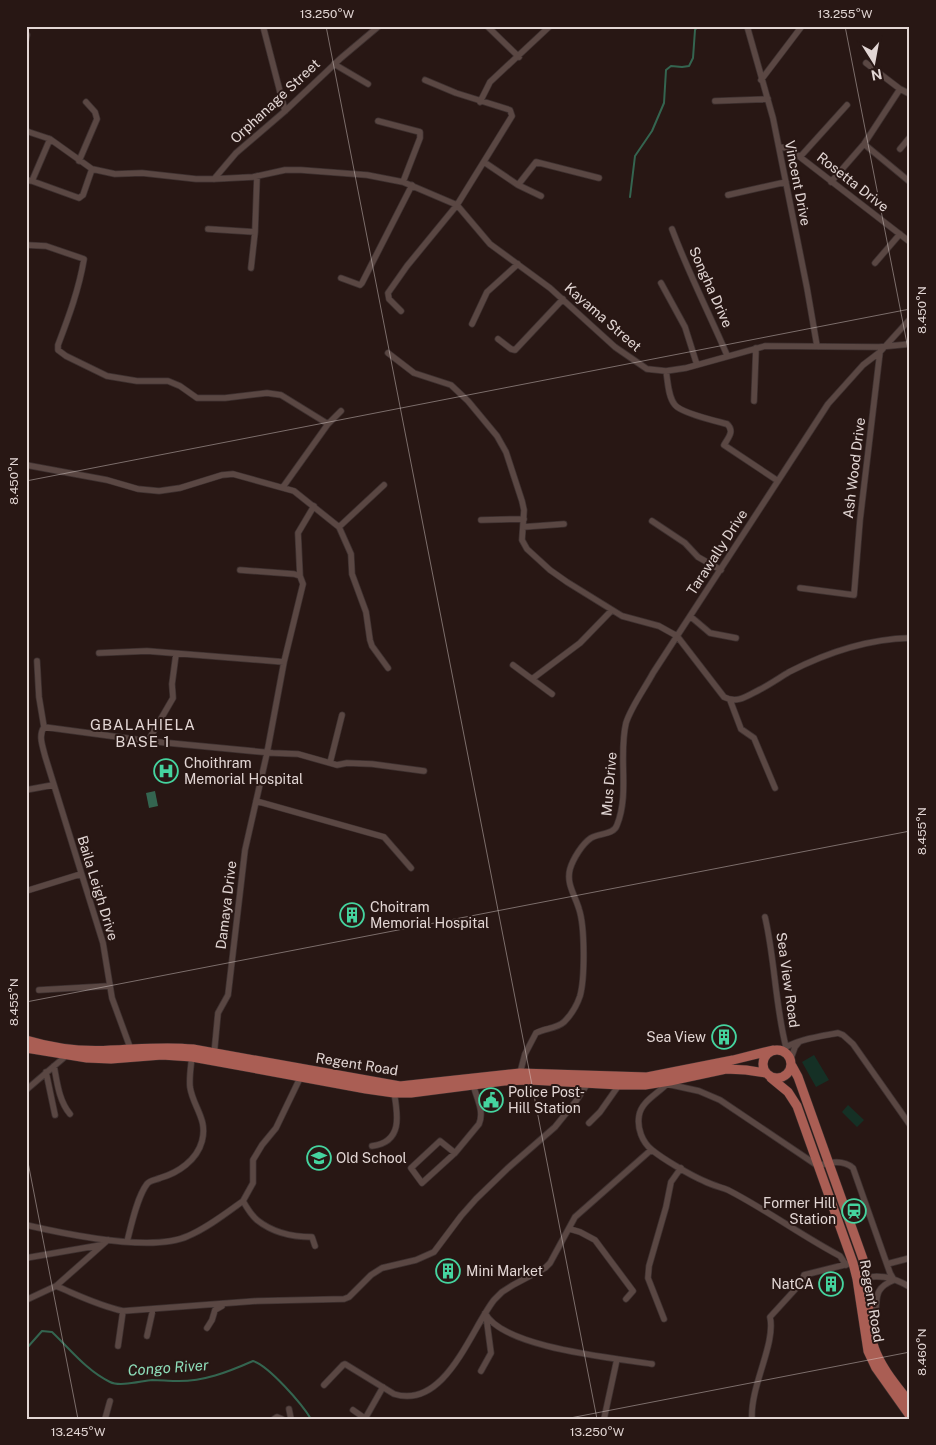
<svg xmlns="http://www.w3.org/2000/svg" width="936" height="1445" font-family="'Public Sans',sans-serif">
<rect width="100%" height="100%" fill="#281714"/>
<!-- green -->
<path fill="#153025" d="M814,1055L829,1080L816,1087L802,1062Z
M848,1105L864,1120L857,1127L842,1112Z"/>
<!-- water -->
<path fill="#346550" d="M155,791L158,806L149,808L146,793Z"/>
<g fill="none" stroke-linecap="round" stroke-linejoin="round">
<!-- stream -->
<path stroke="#346550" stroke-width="2" d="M630,197L635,156L652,131L664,103L666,70L671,66L682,67L689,66L693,58L695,30L698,26
M26,1349L42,1331L52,1332C70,1349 87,1371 110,1382C120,1387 141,1381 152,1380C160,1380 168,1381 175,1381C203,1382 228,1372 253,1361C269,1366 302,1404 311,1419"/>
<!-- minor casing -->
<g stroke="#3e3130" stroke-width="7">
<path id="minor" d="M263,26L285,111
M487,26L519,57
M747,26L773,118L807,288L817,346
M26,40L27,35
M866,63L900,89L910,94
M334,64L368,84
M761,80L802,26
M715,101L768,99
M480,102L490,82L550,26
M378,121L420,132V138L403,182
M26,131L50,139L92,169L115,174L142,173L196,179H214L253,177L285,170H301L367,175L403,182L457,205L490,244L550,288L615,347L647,369L666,371L686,368L765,346L879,347L910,344
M864,144L910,182
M779,147L787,148L800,157L910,242
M900,149L910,137
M800,157L847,105
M79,161L97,119L95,112L86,102
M484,162L518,185L536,162L599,178
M214,179L236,153L285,111L341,58L379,26
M26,180L32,181L50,139
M32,181L79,198L83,195L92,169
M831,182L864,144L900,89
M518,185L541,196
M728,195L786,182
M208,229L255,232
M672,229C688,272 709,313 727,355
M26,245L46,246L84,259C79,289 69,316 58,345V350L66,356L107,376L137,381H168L180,386L197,398H225L267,393L281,395L328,424
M875,263L900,234
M251,268L255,232L257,176
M341,278L360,285L362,283L412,185
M661,283L685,327L697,365
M401,311L389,299L388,293L407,266L457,205L512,116L510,110L456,93L425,80
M472,324L487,292L518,264
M498,339L511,349L515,350L563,299
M388,353L414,373L451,385L468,401L497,436L506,452L522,501L524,510L522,540L527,549L550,570L567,582L622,616L659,626L677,636L724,697C737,704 747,696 759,690C769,685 779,678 789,672C826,653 867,639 910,638
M666,371C668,382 668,397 675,405C681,413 716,421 727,424C735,431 728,438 724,445L778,481
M754,401L756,348
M26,465L107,480L138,489L159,491L180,488L222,475L233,474L294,491L339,527L351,554L352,574L366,612L370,640L372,646L388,668
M283,487L328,424L341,411
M481,520L524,519
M652,521L685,543L698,557L721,570
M339,527L384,485
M523,527L564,524
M240,570L294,574L300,576
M800,588L854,595L860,520L880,352
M690,616L710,633L736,638
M99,653L147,651L284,662
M37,661L39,697L44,727
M513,665L552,694
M532,679L580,643L612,610
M730,700L741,729L754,738L775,788
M44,727L148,741L273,753L298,754L337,765L347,763L372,764L424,771
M44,727C38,736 43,747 45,756L103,943L112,998L131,1050
M148,741L173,698L172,684L176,654
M330,763L342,715
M26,790L53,785
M256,801L384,837L411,868
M26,891L81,874
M765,917C775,960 775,1004 786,1047
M39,990L109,986
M781,1051C792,1040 822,1036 838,1033L843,1035L853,1044L910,1125
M214,1055L218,1013L228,995L245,850L267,753L284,662L303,584L300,576L298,533L314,506
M791,1058L795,1047L799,1042
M54,1066C57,1082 59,1101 70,1114
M46,1072L55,1115
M520,1073L525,1054L536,1033C545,1028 556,1029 564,1022C571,1015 577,1005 580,996C585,978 585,927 579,909C575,895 566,884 570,869C573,859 582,844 591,838C599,833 614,835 617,825C630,793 618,756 626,723C631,707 645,688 653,673L828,404L863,365L880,352L910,319
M668,1083C659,1093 641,1101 639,1116C637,1128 642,1142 652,1150C663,1159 690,1175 704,1181C712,1185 720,1187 728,1190C767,1210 802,1236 840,1256L846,1265
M667,1084L699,1091L720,1100L818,1166C829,1162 843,1159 853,1168L890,1273L894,1280
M26,1090L67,1055
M589,1123L600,1112L619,1085
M372,1146C403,1142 398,1115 394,1092
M455,1153L440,1141L411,1168L422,1183L455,1153L479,1124C485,1110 475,1096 473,1083
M243,1201C247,1208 251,1215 257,1220C272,1232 293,1237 312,1237L315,1246
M26,1225C65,1234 152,1253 188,1236C207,1228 225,1214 243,1201L253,1183V1160L262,1145L276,1128L302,1074
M570,1229L580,1232L595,1240L633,1291L626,1299
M127,1242C131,1226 137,1197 147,1184C150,1180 156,1180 160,1178C178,1173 197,1160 202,1141C208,1119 193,1107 190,1087C189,1077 191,1066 192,1056
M26,1258L101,1245
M887,1264L910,1258
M857,1279C878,1274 891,1276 910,1287
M56,1286C80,1296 97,1305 123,1311L257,1301L344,1299L349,1297L371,1275L382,1268L416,1260L434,1252L461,1216L476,1199L508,1168L555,1127L576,1101L588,1083
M26,1300L56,1286L108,1240
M485,1313C503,1348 615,1358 652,1364
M664,1319L648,1278L649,1266L666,1207L671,1182L681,1168
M870,1321C884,1307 866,1291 894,1280
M207,1328L212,1320L215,1310L222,1306
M147,1336L153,1309
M118,1346L123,1311
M481,1371L491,1353L486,1315
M324,1385L343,1365L345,1364L394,1394C445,1410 470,1331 494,1300L502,1292L513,1285L545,1268L550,1263L575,1217L651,1150
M289,1409L291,1419
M353,1410L363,1417H366L383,1387
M105,1419L110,1401
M274,1419L277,1417L282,1419
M604,1419L617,1359
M752,1419C750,1386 776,1344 770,1317L802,1282L804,1275L848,1264"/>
</g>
<!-- primary casing -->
<g stroke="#3e3130" stroke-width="10">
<path id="primary" d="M26,1040C53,1048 83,1052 111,1050C139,1049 166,1046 193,1049L400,1086L520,1073L647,1077L733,1060L773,1050
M26,1048L87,1058L111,1059L162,1055L192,1057L366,1089L394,1093H411L504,1081L530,1080L619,1085H645L670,1081L726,1069L746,1070L766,1073
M763 1064a14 14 0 1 1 28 0a14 14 0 1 1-28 0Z
M792,1066L798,1077L863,1259C871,1288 866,1319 874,1347C881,1368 897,1386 910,1403
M771,1078L788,1092L797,1106L853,1263L857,1279L868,1351L876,1368L910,1416"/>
</g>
<!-- minor -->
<use href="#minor" stroke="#5a4743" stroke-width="5.5"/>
<!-- primary -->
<use href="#primary" stroke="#aa5e54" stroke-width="9"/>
</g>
<!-- ticks -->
<path fill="none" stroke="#e2d6d4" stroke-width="1" stroke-opacity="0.45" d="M326,26L597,1419M845,26L910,359M26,481L910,309M26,1002L910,831M26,1152L78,1419M565,1419L910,1352"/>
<!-- icons -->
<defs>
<g id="hospital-ring" transform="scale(1.25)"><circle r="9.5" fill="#281714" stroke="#45d49f" stroke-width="1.5"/><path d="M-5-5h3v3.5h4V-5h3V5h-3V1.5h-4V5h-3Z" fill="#45d49f"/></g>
<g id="building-ring" transform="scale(1.25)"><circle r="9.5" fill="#281714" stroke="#45d49f" stroke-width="1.5"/><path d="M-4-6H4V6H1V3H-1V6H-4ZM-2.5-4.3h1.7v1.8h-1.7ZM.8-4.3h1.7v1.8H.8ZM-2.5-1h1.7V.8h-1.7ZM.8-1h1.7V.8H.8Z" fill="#45d49f"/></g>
<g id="civic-ring" transform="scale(1.25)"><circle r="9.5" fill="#281714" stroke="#45d49f" stroke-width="1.5"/><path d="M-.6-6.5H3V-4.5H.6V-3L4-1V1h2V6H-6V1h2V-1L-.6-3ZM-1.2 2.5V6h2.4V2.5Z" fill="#45d49f"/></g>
<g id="school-ring" transform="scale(1.25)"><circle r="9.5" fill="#281714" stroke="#45d49f" stroke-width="1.5"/><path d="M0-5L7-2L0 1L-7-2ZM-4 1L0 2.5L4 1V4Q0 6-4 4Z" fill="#45d49f"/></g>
<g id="station-ring" transform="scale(1.25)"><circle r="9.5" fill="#281714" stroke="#45d49f" stroke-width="1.5"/><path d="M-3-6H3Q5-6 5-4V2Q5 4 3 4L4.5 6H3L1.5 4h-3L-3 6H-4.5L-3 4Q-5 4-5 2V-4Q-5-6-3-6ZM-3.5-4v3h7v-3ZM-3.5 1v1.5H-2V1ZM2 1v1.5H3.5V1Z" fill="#45d49f"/></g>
</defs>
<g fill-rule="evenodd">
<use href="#hospital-ring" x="166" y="771"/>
<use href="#building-ring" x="352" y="915"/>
<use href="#building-ring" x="724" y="1037"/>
<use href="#civic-ring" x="491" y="1100"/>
<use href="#school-ring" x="319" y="1158"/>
<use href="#station-ring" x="854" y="1211"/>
<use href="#building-ring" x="448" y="1271"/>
<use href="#building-ring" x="831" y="1284"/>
</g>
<g text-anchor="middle" stroke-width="4" stroke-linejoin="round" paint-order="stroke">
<!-- street labels -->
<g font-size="14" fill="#e2d6d4" stroke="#281714">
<text transform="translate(275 101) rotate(-43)" y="5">Orphanage Street</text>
<text transform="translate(853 182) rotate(38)" y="5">Rosetta Drive</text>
<text transform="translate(798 183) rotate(79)" y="5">Vincent Drive</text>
<text transform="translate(711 287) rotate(66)" y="5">Songha Drive</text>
<text transform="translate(603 317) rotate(41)" y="5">Kayama Street</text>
<text transform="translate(854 468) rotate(-83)" y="5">Ash Wood Drive</text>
<text transform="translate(717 552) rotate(-57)" y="5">Tarawally Drive</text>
<text transform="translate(609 784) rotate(-85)" y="5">Mus Drive</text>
<text transform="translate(98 888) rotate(73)" y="5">Baila Leigh Drive</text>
<text transform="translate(226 905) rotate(-83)" y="5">Damaya Drive</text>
<text transform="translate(788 980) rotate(82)" y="5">Sea View Road</text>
<text transform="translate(357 1064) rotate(9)" y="5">Regent Road</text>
<text transform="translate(872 1301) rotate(80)" y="5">Regent Road</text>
</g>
<!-- poi labels -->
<g font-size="14" fill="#e2d6d4" stroke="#281714" text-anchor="start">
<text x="184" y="768">Choithram<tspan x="184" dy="16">Memorial Hospital</tspan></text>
<text x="370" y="912">Choitram<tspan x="370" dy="16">Memorial Hospital</tspan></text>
<text x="706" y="1042" text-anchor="end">Sea View</text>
<text x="508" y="1097">Police Post-<tspan x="508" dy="16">Hill Station</tspan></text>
<text x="336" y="1163">Old School</text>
<text x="836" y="1208" text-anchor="end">Former Hill<tspan x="836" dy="16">Station</tspan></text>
<text x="466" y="1276">Mini Market</text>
<text x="814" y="1289" text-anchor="end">NatCA</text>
</g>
<!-- neighbourhood labels -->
<g font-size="15" letter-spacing="1" fill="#e2d6d4" stroke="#281714">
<text x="143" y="730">GBALAHIELA<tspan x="143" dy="17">BASE 1</tspan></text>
</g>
<!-- water labels -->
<g font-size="15" font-style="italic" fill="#8edeba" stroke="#281714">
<text transform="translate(168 1368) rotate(-4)" y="5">Congo River</text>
</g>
</g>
<!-- border -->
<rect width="936" height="1445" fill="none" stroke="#281714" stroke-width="55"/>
<!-- north arrow -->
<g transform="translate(874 62) rotate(169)" stroke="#281714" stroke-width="4" paint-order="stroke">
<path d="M0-4L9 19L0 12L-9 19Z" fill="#e2d6d4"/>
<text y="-8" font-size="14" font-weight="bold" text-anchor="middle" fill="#e2d6d4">N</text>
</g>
<rect x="28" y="28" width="880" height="1390" fill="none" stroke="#e2d6d4" stroke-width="2"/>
<g font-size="12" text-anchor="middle" fill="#e2d6d4">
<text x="327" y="18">13.250°W</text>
<text x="845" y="18">13.255°W</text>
<text transform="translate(922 310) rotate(-90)" y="4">8.450°N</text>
<text transform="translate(14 481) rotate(-90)" y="4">8.450°N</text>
<text transform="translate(922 831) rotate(-90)" y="4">8.455°N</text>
<text transform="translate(14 1002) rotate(-90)" y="4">8.455°N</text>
<text transform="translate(922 1352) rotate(-90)" y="4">8.460°N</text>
<text x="78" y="1436">13.245°W</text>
<text x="597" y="1436">13.250°W</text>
</g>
</svg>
